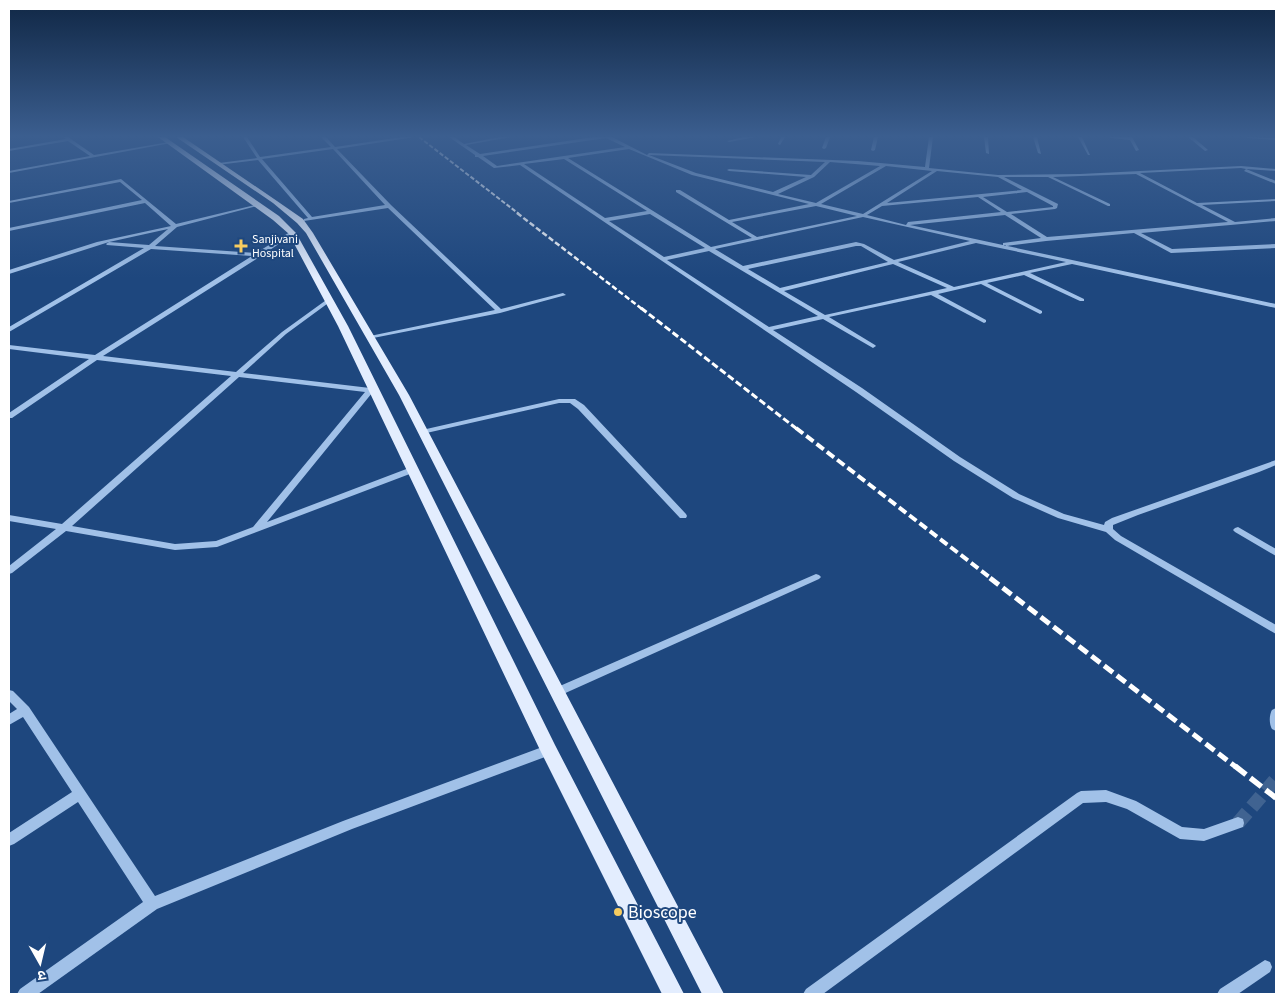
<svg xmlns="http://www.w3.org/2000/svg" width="1285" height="1003" font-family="'Source Sans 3','Noto Sans Devanagari',sans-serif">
<rect width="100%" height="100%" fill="#1e477e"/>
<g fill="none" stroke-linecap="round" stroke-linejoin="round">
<!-- minor-tunnel -->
<path stroke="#406391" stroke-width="14" stroke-dasharray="14 7" stroke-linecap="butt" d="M1238,823L1276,779"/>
<!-- minor -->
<path fill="#a1c1e8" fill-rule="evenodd" d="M63,137H68L94,155L169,142L171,143L9,173V171L90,156L68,141L9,151V149L66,139Z
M243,137H247L260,157L331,147L321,137H326L335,147L402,137H415L337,149L391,205L501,309L563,293L566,295L500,313L368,339V337L370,336L495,310L388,208L304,221V219L308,218L258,160L217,165L219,163L257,158ZM333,149L385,205L312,217L262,159Z
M449,137H454L464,144L500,137H512L466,145L480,154L594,137H612L647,155L649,153L858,161L925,167L929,137H933L929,168L998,175L1080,174L1241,166L1276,169V171L1246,169L1276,181V184L1244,171L1246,169L1241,168L1140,173L1197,203L1276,199V201L1202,205L1235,222L1276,218V221L1141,233L1172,249L1276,244V248L1171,253L1134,233L1046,241L1005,246L1003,245V243L1041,238L1005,215L910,225L1276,304V308L1072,264L1030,273L1084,299V301H1080L1024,275L987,283L1042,311V313L1040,314L981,284L938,294L986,320V322L984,323L931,295L829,317L875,345L876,346L873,348L823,319L773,330L862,388L960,457L1019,494L1064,514L1104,525L1105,522L1112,518L1276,460V465L1259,472L1138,515L1113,525V529L1121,536L1276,625V634L1115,540L1106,532L1058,518L1013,498L954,461L856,392L520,165L494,168L478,157H475V155ZM606,138L625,147L497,166L483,156ZM629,149L692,175L809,204L729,220L680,190H676V192L752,238L711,247L568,158ZM649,155L825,162L811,175L729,169L727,170L729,171L806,177L773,192L696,173ZM564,159L647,211L605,218L524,164ZM830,162L880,166L816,203L778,194L814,177ZM886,166L932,171L863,214L821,204ZM937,171L998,177L1022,190L887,203ZM1136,174L1228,222L1047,237L1011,214L1055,209L1057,208L1058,204L1004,177H1048L1108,206H1110V204L1053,177ZM1027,192L1053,206V207L1007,212L983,197ZM978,197L1001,212L908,222L906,225L867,215L882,206ZM816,206L857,216L757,237L732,222ZM650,214L705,248L664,257L609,221ZM863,217L970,241L894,260L864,244L856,242L743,266L715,249ZM976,243L1066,262L954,287L898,262ZM856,246H861L888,262L780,288L748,269ZM709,251L818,316L769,327L667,260ZM893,264L947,288L825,315L784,291Z
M744,137H756L729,142L727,141Z
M781,137H785L780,145L778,144Z
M826,137H830L826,148L824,149L822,148Z
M874,137H878L875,150L873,151L871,150Z
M984,137H988L989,154L986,153Z
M1033,137H1037L1041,154L1038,153Z
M1078,137H1082L1090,155H1088Z
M1104,137H1132L1139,150L1136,151L1130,140Z
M1188,137H1193L1208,150L1205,151Z
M1246,137L1276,138V140L1248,138Z
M121,179L176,224L259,204L261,205L177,227L155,246L256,253L290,232L295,233L261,256L103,356L236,372L282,332L329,298L331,299V301L286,334L243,373L370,388L379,391L378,393H372L267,522L409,468H415L416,470L415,472L217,547L175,550L66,531L12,573L9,574V566L56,529L9,521V515L62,524L231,376L97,360L12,418H9V413L89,359L9,349V345L95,355L252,256L151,249L9,332V327L144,248L107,245L106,244L109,242L9,274V270L97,242L171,226L145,203L9,231V228L142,200L120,182L9,203V201ZM168,229L149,245L109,242ZM239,377L365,392L253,527L216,541L175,544L72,526Z
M559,399H575L584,405L686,514L687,516L686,518H680L578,409L570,403H559L422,434L418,432L422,430Z
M1238,527L1276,549V556L1235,532L1233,530L1235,528Z
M816,574L819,575L821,577L819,579L561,695L557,696L553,695L551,692L553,689Z
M9,690L13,691L29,707L155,896L343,821L545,746L549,745L553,746L555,750L553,754L352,829L157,909L38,994H17L20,989L143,902L78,802L14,844L9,846V833L72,792L23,717L9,725V714L17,709L9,701Z
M1276,708V731L1272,729C1269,724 1269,715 1272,710Z
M1106,790L1136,801L1182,827L1204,829L1238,817L1243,819L1244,823L1243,827L1204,841L1180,839L1127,809L1106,802L1083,803L823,994H803L806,989L1077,793L1081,791Z
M1265,960L1270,962L1272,967L1270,972L1238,994H1217L1220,989Z"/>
<!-- major -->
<path fill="#e3edfe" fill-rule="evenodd" d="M158,137H165L279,216L296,233L348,326L555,745L684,994H662L540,750L338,326L289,234L273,220Z
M176,137H183L277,201L303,219L313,233L409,395L724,994H702L399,395L306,233L297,223L273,203Z"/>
<!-- rail-far5 -->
<path stroke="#fff" stroke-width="2" stroke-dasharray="4.5 2" stroke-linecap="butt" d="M419,137L519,214"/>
<!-- rail-far4 -->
<path stroke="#fff" stroke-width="2.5" stroke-dasharray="5.5 2.5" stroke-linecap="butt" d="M517,213L642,309"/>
<!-- rail-far3 -->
<path stroke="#fff" stroke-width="3" stroke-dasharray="7 3" stroke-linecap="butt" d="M641,308L797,429"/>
<!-- rail-far2 -->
<path stroke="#fff" stroke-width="4" stroke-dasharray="9 4" stroke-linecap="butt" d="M796,428L992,579"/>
<!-- rail-far1 -->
<path stroke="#fff" stroke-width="5" stroke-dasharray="11 5" stroke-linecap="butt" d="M990,578L1236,767"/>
<!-- rail -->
<path stroke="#fff" stroke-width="5.5" stroke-dasharray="14 5.5" stroke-linecap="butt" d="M1235,766L1276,798"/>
</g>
<!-- sky -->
<linearGradient id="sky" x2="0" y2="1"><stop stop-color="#102745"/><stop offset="0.49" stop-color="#3b5e8f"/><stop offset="1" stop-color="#3b5e8f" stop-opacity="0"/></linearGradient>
<rect width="1285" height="278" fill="url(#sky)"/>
<!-- markers -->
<g fill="#f7cc60" stroke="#1e477e" stroke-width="2">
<path d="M238.5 238.5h5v5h5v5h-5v5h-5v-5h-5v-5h5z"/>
<circle cx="618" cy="912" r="5"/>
</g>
<g text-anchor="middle" stroke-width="4" stroke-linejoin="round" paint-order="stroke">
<!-- far-poi labels -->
<g font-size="12" fill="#fff" stroke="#1e477e" text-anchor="start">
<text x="252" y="243">Sanjivani<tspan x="252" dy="14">Hospital</tspan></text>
</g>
<!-- near-poi labels -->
<g font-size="18" fill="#fff" stroke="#1e477e" text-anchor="start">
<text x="628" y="918">Bioscope</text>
</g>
</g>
<!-- border -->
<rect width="1285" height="1003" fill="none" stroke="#ffffff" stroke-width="20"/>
<!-- north arrow -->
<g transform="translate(40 963) rotate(172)" stroke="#1e477e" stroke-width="4" paint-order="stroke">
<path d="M0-4L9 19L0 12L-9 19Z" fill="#ffffff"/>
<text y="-8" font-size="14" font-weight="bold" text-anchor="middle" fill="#ffffff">उ</text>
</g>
</svg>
